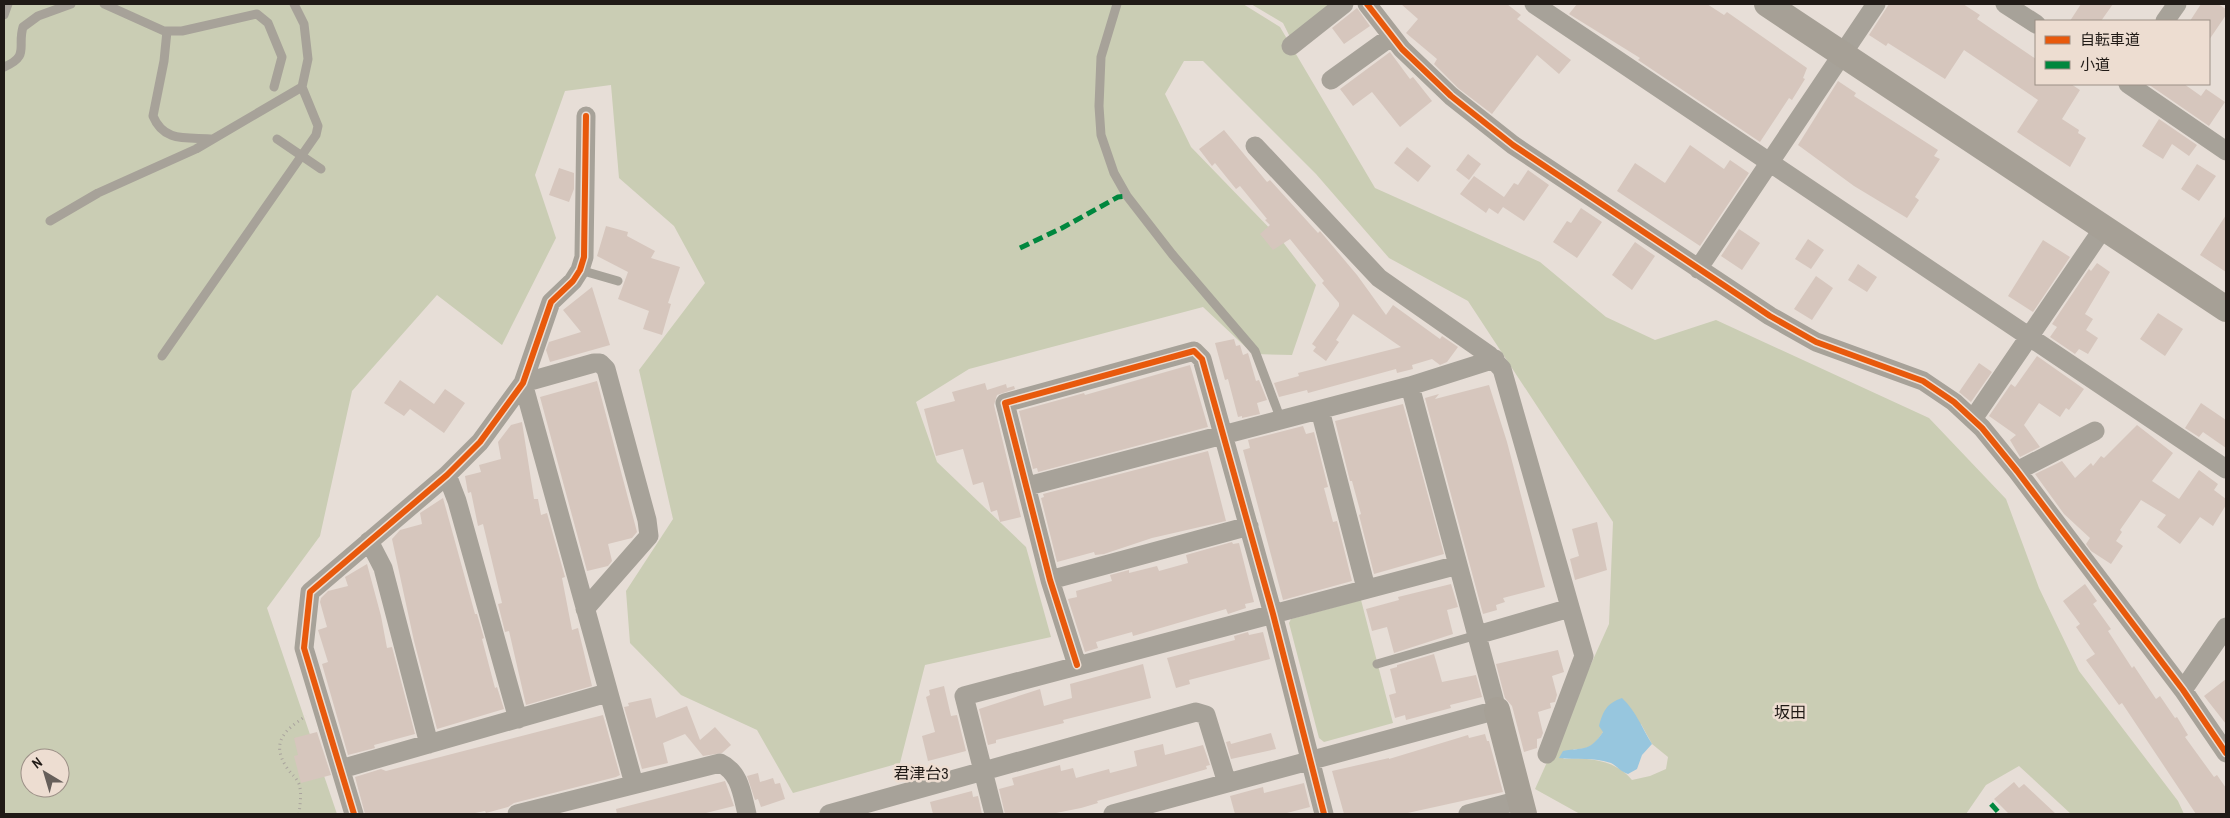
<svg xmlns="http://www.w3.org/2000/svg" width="2230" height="818" font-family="'Archivo Narrow','Noto Sans JP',sans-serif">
<rect width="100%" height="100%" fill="#e7ded7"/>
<!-- green -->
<path fill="#cacdb4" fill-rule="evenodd" d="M4,4H1243L1280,27L1375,188L1540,262L1606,317L1655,340L1716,320L1929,418L2006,499L2039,588L2079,671L2178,801L2184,814H2071L2019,766L1986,785L1966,814H1580L1535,789L1609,624L1613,522L1468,301L1389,258L1316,174L1203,61H1184L1165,94L1191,147L1282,241L1316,285L1292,355L1253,354L1203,307L969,369L916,402L937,462L1026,547L1051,637L925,665L900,763L793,793L757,730L681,695L630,643L626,591L673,519L639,370L705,283L674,226L619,178L611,85L565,91L535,175L556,238L502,345L437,295L352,391L320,536L267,608L337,814H4ZM1641,724L1652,744L1668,757L1666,769L1650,776L1632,780C1616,760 1588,757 1563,759L1574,749C1590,750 1594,745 1603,732ZM30,758H60V788H30Z
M1251,4H1333L1290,37L1283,23Z
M1361,600L1393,723L1324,742L1319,738L1289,623L1291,619Z"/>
<!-- water -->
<path fill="#97c6de" d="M1622,698C1636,711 1642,728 1652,744L1642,755L1637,769L1628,774C1621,772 1617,766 1611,763C1594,757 1576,760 1559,758L1563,751C1585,747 1589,752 1603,732L1599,726C1603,711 1607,703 1622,698Z"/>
<!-- building -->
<path fill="#d6c6bd" d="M1401,4H1507L1521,15L1517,19L1571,60L1559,74L1537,55L1492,114L1458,88L1434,64L1437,59L1406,33L1418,19Z
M1577,4H1707L1724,15L1727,12L1807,68L1803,78L1805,79L1792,100L1789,98L1760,142L1638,60L1640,58L1569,14Z
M1889,4H1963L1980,15L1977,19L2036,59V84H2071L2080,90L2062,119L2079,130L2078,133L2086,138L2070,167L2017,132L2038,100L1964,50L1945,79L1888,43L1886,46L1869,35Z
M2081,4H2113L2101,21H2070Z
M2201,4H2218L2226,9V15L2209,40V21H2190Z
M1357,8L1370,26L1344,44L1332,28Z
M1390,52L1410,79L1413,77L1432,101L1400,127L1372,92L1353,106L1340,89Z
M1838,81L1856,93L1854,96L1938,150L1934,156L1940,159L1915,197L1919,200L1907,218L1854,186L1798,145Z
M2148,84H2184L2201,96L2206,89L2225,102L2209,126Z
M2159,119L2197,145L2189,156L2172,144L2163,159L2142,146Z
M1224,130L1267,182L1270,180L1318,233L1320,231L1357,275L1386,315L1393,305L1440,339L1442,336L1458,347L1447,362L1440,365L1432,359L1412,365L1413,369L1397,373L1396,369L1308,393L1307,390L1279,397L1274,383L1299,376L1298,373L1401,347L1353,314L1336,340L1339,342L1326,361L1313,351L1316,347L1312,344L1339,306V303L1322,283L1324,281L1290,239L1273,250L1260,234L1270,225L1265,220L1267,219L1240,186L1236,189L1215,163L1212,166L1199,149Z
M1690,145L1724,169L1730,160L1749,173L1700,246L1617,191L1635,163L1665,183Z
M1407,147L1431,166L1418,182L1394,163Z
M1468,154L1481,164L1469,180L1456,170Z
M2197,164L2216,176L2199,201L2181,189Z
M559,168L574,173V189L569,202L549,195Z
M1528,170L1549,185L1524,221L1503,207L1498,214L1489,208L1486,213L1460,194L1474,176L1504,197L1514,183L1518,185Z
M1581,208L1602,222L1577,258L1553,242L1567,221L1571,223Z
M2226,215V272L2200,255Z
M606,226L628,232L627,236L655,251L651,258L680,267L668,303L671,304L662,335L643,329L649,311L618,299L628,272L597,256Z
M1739,229L1760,243L1742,270L1721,256Z
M1808,239L1824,250L1811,269L1795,259Z
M2043,240L2070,257L2033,312L2008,296Z
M1635,242L1655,256L1632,290L1612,275Z
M2097,263L2110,272L2085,314L2093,319L2086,330L2098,338L2088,354L2079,349L2075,354L2050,337L2057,327L2052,324L2089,269L2091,271Z
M1858,264L1877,277L1867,292L1848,280Z
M1816,276L1833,288L1812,320L1794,309Z
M592,287L610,345L550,362L546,350L549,342L581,332L563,310Z
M2158,313L2183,329L2165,356L2140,339Z
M1234,339L1236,346L1240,345L1243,355L1248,353L1256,381L1259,380L1267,400L1257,403L1260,414L1242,418V416L1238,417L1228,379L1225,380L1215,343Z
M2037,356L2084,389L2069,410L2066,408L2060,417L2039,403L2024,425L2040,447L2020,457L2010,440L2016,435L1989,416L2011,384L2015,387Z
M1979,363L1992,372L1971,402L1959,392Z
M1190,365L1208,427L1038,472L1037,468L1033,469L1019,411L1084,393L1085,395Z
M400,380L434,404L445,389L465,403L444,433L410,409L404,416L384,403Z
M597,381L637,532L632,538L608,544L612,561L608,566L587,571L540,397Z
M985,383L987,390L1006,384L1007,388L1014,386L1015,389L997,395L994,405L1021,517L1000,522L997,510L991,512L983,482L973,485L963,449L936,456L924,409L955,401L952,392Z
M1489,385L1507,442L1545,587L1503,598L1505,602L1496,605L1497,610L1483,614L1425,398L1439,394L1435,399Z
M2201,403L2226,420V448L2203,432L2199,437L2185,428Z
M1403,404L1444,554L1374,574L1359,515L1361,514L1352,481H1350L1335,421Z
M522,422L534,499H538L541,515L547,513L565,577L562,578L572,630L578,628L592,686L526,705L509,631L505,632L498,604L502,603L483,524L478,526L471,492L468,493L465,476L481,472L479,465L501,459L498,442L511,425Z
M2137,425L2173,453L2152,481L2179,499L2199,470L2218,484L2214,490L2226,499V505L2213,526L2200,517L2180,544L2157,527L2166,515L2141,500L2120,530L2122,532L2116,541L2123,546L2111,564L2091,551L2086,544L2090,538L2064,514L2035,474L2062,461L2075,478L2091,463L2093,466L2101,456L2104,458Z
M1303,426L1306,434L1314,432L1328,487L1324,488L1333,522L1337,521L1352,581L1283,600L1243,450L1250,448L1248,440Z
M1208,451L1226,521L1152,538L1104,554L1095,555L1094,552L1057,562L1041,498L1044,497L1043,494Z
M443,498L475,614H477L484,638L482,639L495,688L497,687L504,709L437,729L414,641L392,539L400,530L422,524L420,513Z
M1597,522L1607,570L1575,580L1570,559L1579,556L1572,529Z
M1232,542L1233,544L1239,543L1254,602L1245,604L1246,608L1228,614L1226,609L1133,636L1132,632L1096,642L1098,648L1085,652L1068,599L1077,597L1076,591L1112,581L1110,575L1129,570V573L1157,566L1159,571L1188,563L1186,555Z
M367,564L381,616L387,648L392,647L415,734L374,745L375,748L348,755L322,664L328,662L318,630L327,627L320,602L321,598L328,591L348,586L345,577Z
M1451,584L1458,607L1447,610L1453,634L1394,653L1387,627L1372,631L1366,609L1399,600L1398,597Z
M2085,584L2097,601L2093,604L2111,629L2108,631L2132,668L2134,666L2156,699L2160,696L2175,718L2177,717L2188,735L2185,737L2214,777L2217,775L2226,788V814H2196L2122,703L2119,705L2086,660L2095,654L2076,627L2080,624L2063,601Z
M1248,632L1249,635L1263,632L1270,659L1189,680L1190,684L1176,688L1167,658L1235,640L1234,636Z
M1558,650L1564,672L1552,676L1557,695L1555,702L1550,703L1551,708L1538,712L1543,733L1541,738L1537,739V748L1524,752L1512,706L1505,698L1496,664Z
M1434,654L1442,682L1476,675L1482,697L1450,705L1451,708L1406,720L1405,715L1395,718L1389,695L1396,693L1390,669L1397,667V665Z
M1143,664L1151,698L1063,720L1064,723L996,740V743L988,745L979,709L1040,689L1044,706L1072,698L1070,684Z
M2226,679V724L2204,696Z
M944,686L951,716L957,715L966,751L928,761L922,736L935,732L926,697L930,695L929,690Z
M651,698L656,718L687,706L700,740L715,727L731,745L722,753L703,756L685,734L663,743L668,763L642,769L624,707L629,706L628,703Z
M603,715L620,775L616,777L514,803L508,807L486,813L485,811L470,814H365L355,777L381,769L386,771Z
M317,732L331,775L301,783L294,756L298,755L294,738Z
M1271,733L1276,749L1231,759L1226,742L1230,741L1231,744Z
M1485,734L1487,741H1489L1503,792L1403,814H1344L1332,771L1389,758V759L1468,735L1469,738Z
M1163,744L1165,755L1203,745L1210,765L1206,766L1207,769L1104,799L1097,801L1098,803L1081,808L1051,814H1005L999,789L1014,785L1012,778L1060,765L1061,771L1073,768L1076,778L1109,769L1110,773L1137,766L1134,751Z
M758,773L760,782L773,778L775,784L780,783L785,799L761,807L758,799L755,800L747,776Z
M725,781L734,806L702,814H617L616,809Z
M2014,782L2019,788L2024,784L2056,814H2009L1994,799Z
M1304,783L1310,807L1283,814H1235L1230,796L1263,787L1264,793Z
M972,791L973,797L978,796L982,814H933L930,802Z"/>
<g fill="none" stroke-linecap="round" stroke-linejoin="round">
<!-- path -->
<path stroke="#aaa49e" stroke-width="3" stroke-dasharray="1 4" stroke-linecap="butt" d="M299,814C300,804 302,793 299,784C296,777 291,774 287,768C270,742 285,730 306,716"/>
<!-- lane -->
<path stroke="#a7a299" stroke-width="9" d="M104,4L164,31H182L257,14L268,23L282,57L274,87
M1117,4L1101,57L1099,106L1101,135L1114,173L1127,196L1172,254L1255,351L1281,420
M4,15L8,4
M167,31L164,61L153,116C164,143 187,137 213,139
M4,67C30,56 17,47 23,27L38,16L71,4
M277,139L321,169
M50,221L98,193L196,149L302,87
M580,270L618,281
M162,356L316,135L318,126L302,87L308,59L304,24L294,4
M1377,664L1477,635"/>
<!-- street -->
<path stroke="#a7a299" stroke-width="19" d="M1367,4L1402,49L1451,96L1513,145L1770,316L1816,342L1923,381L1954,402L1982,428L2017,471L2183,690L2226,753
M1534,4L2226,469
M2005,4L2036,24
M2165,21L2177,4
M1291,46L1344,4
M1331,80L1392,36
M2128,84L2226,151
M1255,146L1379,278L1489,355L1502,369L1584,656L1547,754
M1698,269L1876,4
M523,383L634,784
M523,383L594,363H600L606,369L647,520L649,536L585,609
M1320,410L1366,588
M1973,419L2104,227
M2017,471L2095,431
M447,475L457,501L518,719
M1028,486L1410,386L1495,359
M369,541L383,568L429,744
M1050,580L1249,526
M1477,635L1570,608
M1077,665L1050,580L1005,403L1194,351L1202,359L1273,614L1324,814
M2183,690L2226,627
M341,769L607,693
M354,814L304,648L310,592L447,475L480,442L523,383L551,302L573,281L580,270L584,257L586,116
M517,814L720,763C740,772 742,794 747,814
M829,814L1196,712L1206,715L1227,783
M994,814L964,696L1458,565
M1113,814L1497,710L1410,386
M1468,814L1520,800"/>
<!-- secondary -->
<path stroke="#a6a096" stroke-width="26" d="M1767,4L2226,309
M1497,710L1524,814"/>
<!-- quiet -->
<path stroke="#00873e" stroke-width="5" stroke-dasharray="10 5" stroke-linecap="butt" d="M1020,248L1062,228L1118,197L1127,196
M1991,804L2000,814"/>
<!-- cycleway casing -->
<g stroke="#edddd1" stroke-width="9">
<path id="cycleway" d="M1367,4L1402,49L1451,96L1513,145L1770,316L1816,342L1923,381L1954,402L1982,428L2017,471L2183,690L2226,753
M1077,665L1050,580L1005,403L1194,351L1202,359L1273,614L1324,814
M354,814L304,648L310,592L447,475L480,442L523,383L551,302L573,281L580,270L584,257L586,116"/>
</g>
<!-- cycleway -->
<use href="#cycleway" stroke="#e8590c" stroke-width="6"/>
</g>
<g text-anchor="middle" stroke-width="5" stroke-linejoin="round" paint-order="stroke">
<!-- neighbourhood labels -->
<g font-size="16" fill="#201a16" stroke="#edddd1">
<text x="1790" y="718">坂田</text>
<text x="921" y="779">君津台3</text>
</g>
</g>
<!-- border -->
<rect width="2230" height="818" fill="none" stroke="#201a16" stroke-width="10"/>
<!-- legend -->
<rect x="2035" y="20" width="175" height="65" fill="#edddd1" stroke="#9b8f86"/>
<rect x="2045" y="36" width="25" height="8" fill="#e8590c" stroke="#9b8f86"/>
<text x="2080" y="45" font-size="15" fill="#201a16">自転車道</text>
<rect x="2045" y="61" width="25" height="8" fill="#00873e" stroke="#9b8f86"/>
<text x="2080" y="70" font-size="15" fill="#201a16">小道</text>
<!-- north arrow -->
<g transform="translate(45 773) rotate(322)"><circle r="24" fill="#edddd1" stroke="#9b8f86"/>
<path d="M0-4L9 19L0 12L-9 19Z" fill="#665f5a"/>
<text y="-8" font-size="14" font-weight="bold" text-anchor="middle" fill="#201a16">N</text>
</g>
</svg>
